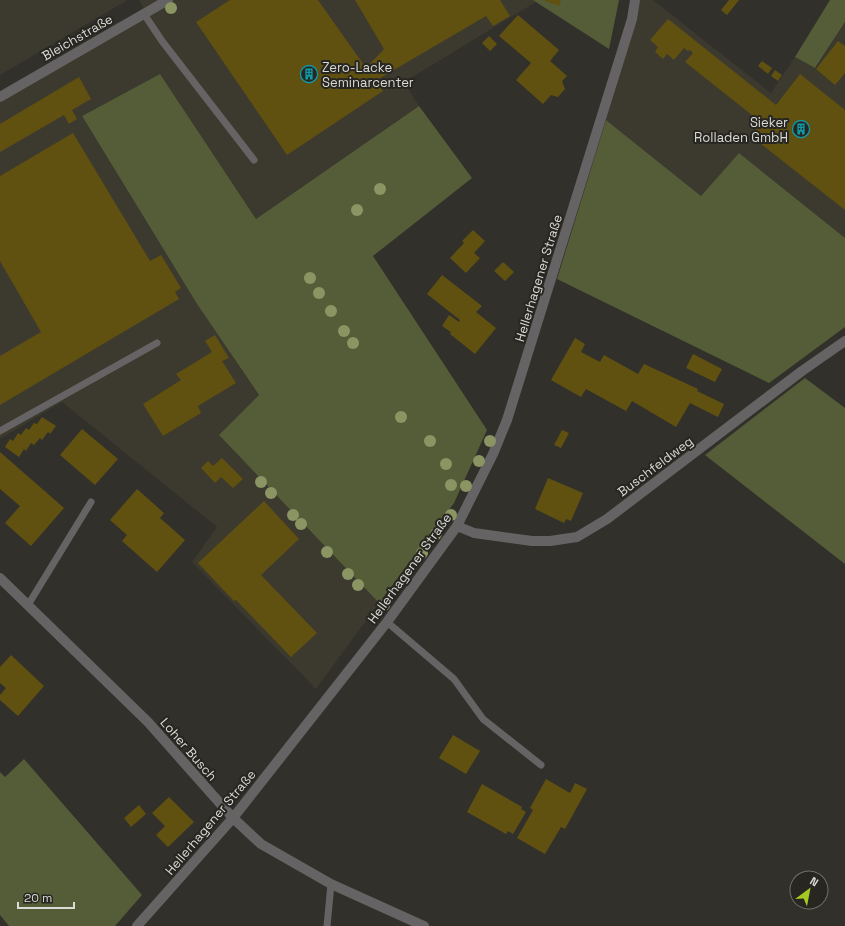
<svg xmlns="http://www.w3.org/2000/svg" width="845" height="926" font-family="'Space Grotesk',sans-serif">
<rect width="100%" height="100%" fill="#31302b"/>
<!-- built -->
<path fill="#3c392e" d="M0,0H126V1L0,75Z
M139,0H533L536,2L404,82L419,106L256,219L160,74L82,116L197,304L259,395L219,435L379,603L316,689L192,562L217,527L62,402L0,439V102L148,15Z
M639,0H653L771,93L795,57L816,68L845,22V238L739,153L701,196L606,120Z"/>
<!-- green -->
<path fill="#555d38" d="M533,0H619L609,49L536,2Z
M830,0H845V22L815,68L795,57Z
M160,74L256,219L419,106L472,178L373,256L487,430L454,503L379,603L219,435L259,395L197,304L82,116Z
M606,120L701,196L739,153L845,238V327L769,383L557,279Z
M805,378L845,408V564L705,455Z
M24,759L142,895L115,926H9L0,915V772L5,777Z"/>
<!-- building -->
<path fill="#615111" d="M230,0H318L366,68L384,49L355,0H500L510,16L493,26L486,16L375,81L383,91L287,155L196,22Z
M543,0H561L559,6Z
M729,0H739L727,15L721,10Z
M518,15L559,50L550,61L567,76L562,81L565,89L558,97L551,95L543,104L516,80L531,63L499,36Z
M668,19L776,105L800,74L845,110V210L751,136L762,123L685,62L693,53L690,50L688,51L684,48L674,60L667,54L663,59L655,52L658,47L650,40Z
M489,36L497,44L490,51L482,43Z
M838,41L845,46V73L835,85L816,69Z
M762,61L772,68L768,74L758,66Z
M775,70L782,75L778,81L771,76Z
M79,77L91,99L72,110L77,119L69,124L64,115L0,152V124Z
M73,133L150,261L161,255L181,288L175,292L179,299L0,405V356L41,332L0,261V176Z
M473,230L485,241L474,253L480,258L466,273L450,258L464,243L462,241Z
M503,262L514,272L505,281L494,271Z
M442,275L482,306L476,312L496,328L475,354L450,334L451,332L442,326L449,315L459,322L460,320L427,294Z
M215,335L229,358L222,361L236,383L198,406L201,413L163,436L143,404L181,380L176,374L212,352L205,341Z
M575,338L585,344L581,352L600,362L604,355L638,374L644,364L698,389L697,391L724,404L718,417L690,403L676,427L632,401L626,411L586,389L581,397L551,380Z
M693,354L722,369L715,382L686,368Z
M42,417L56,426L50,434L48,432L42,440L40,438L34,445L31,443L26,451L24,449L19,457L5,447L10,439L13,441L18,433L21,435L26,428L29,430L34,423L37,424Z
M82,429L118,459L95,485L60,455Z
M562,430L569,433L561,448L554,445Z
M0,452L64,508L31,546L5,523L20,506L0,489Z
M222,458L243,479L233,488L221,477L215,483L201,468L208,461L213,466Z
M548,478L583,493L571,521L566,519L564,523L535,509Z
M137,489L164,513L160,518L185,540L157,572L122,541L127,535L110,520Z
M264,501L299,539L261,575L317,633L291,657L236,600L234,601L198,563Z
M11,655L44,686L18,716L0,700V695L6,688L0,683V667Z
M453,735L480,751L466,774L439,758Z
M546,779L570,793L575,783L587,789L565,829L561,827L545,854L517,838L533,810L530,808Z
M482,784L522,807L521,809L526,812L513,834L508,831L506,834L467,812Z
M169,797L194,822L168,847L156,835L165,826L152,813Z
M139,805L146,814L131,827L124,818Z"/>
<g fill="none" stroke-linecap="round" stroke-linejoin="round">
<!-- lane -->
<path stroke="#666364" stroke-width="7" d="M144,14L162,41L254,160
M0,431L157,343
M28,605L91,502
M387,622L454,679L483,719L541,765
M327,926L331,884"/>
<!-- street -->
<path stroke="#666364" stroke-width="10" d="M0,97L168,0
M457,526L474,533L532,541H550L577,537L607,519L802,371L845,341
M0,578L148,722L233,818L261,844L331,884L424,926
M137,926L233,818L387,622L457,526L493,454L507,420L632,19L635,0"/>
</g>
<!-- trees -->
<g fill="#8b9563">
<circle cx="171" cy="8" r="6"/>
<circle cx="380" cy="189" r="6"/>
<circle cx="357" cy="210" r="6"/>
<circle cx="310" cy="278" r="6"/>
<circle cx="319" cy="293" r="6"/>
<circle cx="331" cy="311" r="6"/>
<circle cx="344" cy="331" r="6"/>
<circle cx="353" cy="343" r="6"/>
<circle cx="401" cy="417" r="6"/>
<circle cx="430" cy="441" r="6"/>
<circle cx="490" cy="441" r="6"/>
<circle cx="479" cy="461" r="6"/>
<circle cx="446" cy="464" r="6"/>
<circle cx="261" cy="482" r="6"/>
<circle cx="451" cy="485" r="6"/>
<circle cx="466" cy="486" r="6"/>
<circle cx="271" cy="493" r="6"/>
<circle cx="293" cy="515" r="6"/>
<circle cx="451" cy="515" r="6"/>
<circle cx="301" cy="524" r="6"/>
<circle cx="436" cy="534" r="6"/>
<circle cx="327" cy="552" r="6"/>
<circle cx="422" cy="553" r="6"/>
<circle cx="348" cy="574" r="6"/>
<circle cx="358" cy="585" r="6"/>
<circle cx="384" cy="605" r="6"/>
</g>
<!-- icons -->
<defs>
<g id="building-ring" transform="scale(0.9)"><circle r="9.5" fill="#272621" stroke="#0f9aa8" stroke-width="1.5"/><path d="M-4-6H4V6H1V3H-1V6H-4ZM-2.5-4.3h1.7v1.8h-1.7ZM.8-4.3h1.7v1.8H.8ZM-2.5-1h1.7V.8h-1.7ZM.8-1h1.7V.8H.8Z" fill="#0f9aa8"/></g>
</defs>
<g fill-rule="evenodd">
<use href="#building-ring" x="309" y="74"/>
<use href="#building-ring" x="801" y="129"/>
</g>
<g text-anchor="middle" stroke-width="4" stroke-linejoin="round" paint-order="stroke">
<!-- street labels -->
<g font-size="13" fill="#dadad6" stroke="#272621">
<text transform="translate(77 37) rotate(-30)" y="5">Bleichstraße</text>
<text transform="translate(538 278) rotate(-73)" y="5">Hellerhagener Straße</text>
<text transform="translate(655 466) rotate(-37)" y="5">Buschfeldweg</text>
<text transform="translate(409 568) rotate(-54)" y="5">Hellerhagener Straße</text>
<text transform="translate(189 749) rotate(49)" y="5">Loher Busch</text>
<text transform="translate(210 822) rotate(-50)" y="5">Hellerhagener Straße</text>
</g>
<!-- poi labels -->
<g font-size="13" fill="#dadad6" stroke="#272621" text-anchor="start">
<text x="322" y="72">Zero-Lacke<tspan x="322" dy="15">Seminarcenter</tspan></text>
<text x="788" y="127" text-anchor="end">Sieker<tspan x="788" dy="15">Rolladen GmbH</tspan></text>
</g>
</g>
<!-- north arrow -->
<g transform="translate(809 890) rotate(32)"><circle r="19" fill="#272621" stroke="#6f6e69"/>
<path d="M0-3L7 15L0 10L-7 15Z" fill="#a6c822"/>
<text y="-6" font-size="11" font-weight="bold" text-anchor="middle" fill="#dadad6">N</text>
</g>
<!-- scale -->
<path d="M18 902v6h56v-6" fill="none" stroke="#dadad6" stroke-width="2"/>
<text x="24" y="902" font-size="12" fill="#dadad6" stroke="#272621" stroke-width="3" paint-order="stroke">20 m</text>
</svg>
